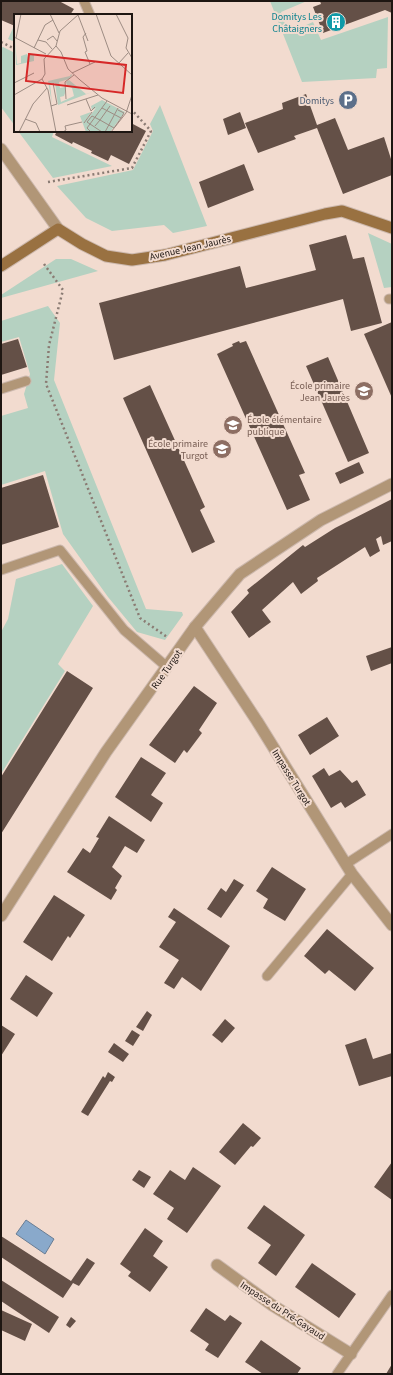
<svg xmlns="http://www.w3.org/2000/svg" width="393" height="1375" font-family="'Source Sans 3',sans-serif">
<rect width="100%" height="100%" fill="#f2dbcf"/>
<!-- green -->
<path fill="#b5d1c1" d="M270,1H307L281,12L288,33L313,22L321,40L388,17L387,68L377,69L376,78L302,82Z
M13,28L15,30V42L8,39Z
M3,47L15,53V126L1,107V48Z
M160,105L207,226L173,233L164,225L112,231L86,218L57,186L133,170L153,131L150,124Z
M18,131H54L52,137L112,166L53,178Z
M368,233L392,244V287L384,288Z
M56,259H71L98,271L1,298V295Z
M48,306L60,323L54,380L146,609L182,612L183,615L165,640L137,632L108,597L63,534L45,471L1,485V416L28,408L24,394L30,374L19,337L1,342V321Z
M62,564L93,606L58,664L65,671L1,774V632L8,619L16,579Z"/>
<!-- water -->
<path fill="#89a9cb" stroke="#697d94" d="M26,1220L54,1239L45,1254L16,1234Z"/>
<!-- building -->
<path fill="#645047" d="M1,1H59L74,9L70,15H15V26L1,20Z
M320,1H392V13L385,10L323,33L313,7L321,4Z
M306,94L317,125L335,118L348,150L384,137L391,159L392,158V175L343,194L317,128L294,136L296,139L258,153L245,123L283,109L282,103Z
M240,112L246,128L228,135L223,119Z
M131,123L146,131L129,164L111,155L108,161L91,153L92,151L73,142L72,144L55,135L57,131H131Z
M244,164L254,190L208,208L199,182Z
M346,235L353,259L364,257L382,323L351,331L343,299L114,360L99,303L240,266L246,288L316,270L309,245Z
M392,322V398L364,334Z
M18,339L27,367L1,375V344Z
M239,341L240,343L246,341L305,473L299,475L310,500L287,510L217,354L233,346L232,344Z
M328,357L369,453L348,462L306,366Z
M150,385L205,507L200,510L215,542L192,553L123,398Z
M359,462L364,473L340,484L335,473Z
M43,475L59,527L1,545V488Z
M392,499V541L383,545L381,536L376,539L380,551L370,557L365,547L317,578L318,581L301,594L293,582L262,610L271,622L249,638L231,612L249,593L247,590L303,545L305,547L335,528Z
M392,647V663L371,671L366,656Z
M67,671L93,688L1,834V777Z
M194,686L217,703L199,730L202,733L187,753L184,750L175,763L149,745Z
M327,717L339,736L310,755L298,735Z
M141,757L166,773L151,795L163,803L151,822L115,797Z
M324,768L329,776L340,770L352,783L357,780L366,795L345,808L341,802L331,808L312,776Z
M109,816L145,840L137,853L125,846L112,867L122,876L115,888L117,890L111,900L67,872L83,848L90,853L99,838L96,837Z
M272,867L306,889L285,921L263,908L268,899L256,891Z
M234,879L244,885L221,918L207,909L221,888L226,892Z
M54,895L85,915L70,938L68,936L52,961L23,942Z
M174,908L230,946L201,991L182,977L174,989L164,983L179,960L159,947L176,922L168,917Z
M327,929L374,968L355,991L329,970L325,974L304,956Z
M26,975L53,993L37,1017L10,999Z
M147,1011L152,1015L143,1031L136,1027Z
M225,1019L235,1028L222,1043L212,1035Z
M1,1025L15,1034L1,1056Z
M132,1030L140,1035L133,1046L125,1041Z
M366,1038L373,1059L392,1053V1076L359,1086L345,1045Z
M114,1043L129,1054L123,1062L108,1052Z
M108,1072L115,1077L112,1082L110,1081L88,1116L81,1112L103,1076L105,1078Z
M243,1123L261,1138L253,1147L251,1146L235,1165L219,1152Z
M392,1162V1200L374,1187Z
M193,1167L221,1186L187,1233L167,1219L174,1208L153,1194L170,1170L185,1180Z
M139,1170L151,1177L144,1188L132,1180Z
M264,1205L305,1235L276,1276L258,1263L271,1245L247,1228Z
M145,1228L163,1241L153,1256L168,1267L150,1292L128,1276L131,1272L120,1264Z
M1,1236L71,1281L87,1258L95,1263L79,1286L73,1283L63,1298L1,1257Z
M312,1263L356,1294L339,1318L295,1287Z
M1,1280L59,1317L49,1333L1,1301Z
M206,1308L225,1321L230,1315L242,1323L218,1358L205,1350L209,1344L190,1331Z
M1,1310L32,1324L25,1341L1,1330Z
M71,1317L76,1321L70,1328L66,1325Z
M261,1340L301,1368L297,1374H263L245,1362Z
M392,1364V1374H386Z"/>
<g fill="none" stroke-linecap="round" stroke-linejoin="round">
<!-- service casing -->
<g stroke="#ccb8ad" stroke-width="11">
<path id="service" d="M84,1L90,15
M389,299H392
M1,389L26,381
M1,570L60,550L124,630L167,667
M346,864L392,834
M267,976L352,874
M337,1374L392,1295"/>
</g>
<!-- minor casing -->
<g stroke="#ccb8ad" stroke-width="13">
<path id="minor" d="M1,149L58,229
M195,627L257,721L352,874L392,925
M217,1265L272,1305L351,1354"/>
</g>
<!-- tertiary casing -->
<g stroke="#ccb8ad" stroke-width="13">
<path id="tertiary" d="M1,916L106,752L195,627L240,574L321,520L392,484"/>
</g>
<!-- secondary casing -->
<g stroke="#ccb8ad" stroke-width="13">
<path id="secondary" d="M1,266L58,229L82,244L106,256L132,260L165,255L325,214L342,211L392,228"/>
</g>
<!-- path -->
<path stroke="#8a7b73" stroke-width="2.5" stroke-dasharray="2 3" stroke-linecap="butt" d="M1,42L15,49
M48,182L132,168L151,131L131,109
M44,264L63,290L49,345L46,384L140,618L167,637"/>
<!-- service -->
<use href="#service" stroke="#b19677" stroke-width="9"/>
<!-- minor -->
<use href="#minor" stroke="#b19677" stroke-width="11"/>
<!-- tertiary -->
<use href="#tertiary" stroke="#b19677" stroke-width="11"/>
<!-- secondary -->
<use href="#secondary" stroke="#997141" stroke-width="11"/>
</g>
<!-- icons -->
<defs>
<g id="building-disc" transform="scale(1)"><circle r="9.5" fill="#0f9aa8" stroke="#f2dbcf"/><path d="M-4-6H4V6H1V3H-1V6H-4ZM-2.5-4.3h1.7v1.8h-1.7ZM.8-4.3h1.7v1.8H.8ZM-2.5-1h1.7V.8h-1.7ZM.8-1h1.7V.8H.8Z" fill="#fff"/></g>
<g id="parking-disc" transform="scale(1)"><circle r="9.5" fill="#5c6f8a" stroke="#f2dbcf"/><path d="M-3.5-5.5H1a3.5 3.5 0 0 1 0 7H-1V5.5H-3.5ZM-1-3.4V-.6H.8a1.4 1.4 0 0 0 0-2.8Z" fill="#fff"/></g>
<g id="school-disc" transform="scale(1)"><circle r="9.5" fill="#8d6e63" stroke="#f2dbcf"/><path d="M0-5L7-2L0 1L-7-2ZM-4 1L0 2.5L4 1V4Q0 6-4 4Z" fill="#fff"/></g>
</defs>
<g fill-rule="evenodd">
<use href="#building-disc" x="336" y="22"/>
<use href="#parking-disc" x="348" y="100"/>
<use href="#school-disc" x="364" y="391"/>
<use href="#school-disc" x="233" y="425"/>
<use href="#school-disc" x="222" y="449"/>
</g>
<g text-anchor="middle" stroke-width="4" stroke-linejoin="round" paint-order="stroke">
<!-- culture labels -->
<g font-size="10" fill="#0d838f" stroke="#f2dbcf" text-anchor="end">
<text x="322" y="20">Domitys Les<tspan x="322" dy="12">Châtaigners</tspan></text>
</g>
<!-- service labels -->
<g font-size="10" fill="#4e5e75" stroke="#f2dbcf" text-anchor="end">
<text x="334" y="104">Domitys</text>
</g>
<!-- street labels -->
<g font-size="10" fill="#1e1612" stroke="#f2dbcf">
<text transform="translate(190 247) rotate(-13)" y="4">Avenue Jean Jaurès</text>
<text transform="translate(166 669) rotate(-55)" y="4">Rue Turgot</text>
<text transform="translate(292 777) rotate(58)" y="4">Impasse Turgot</text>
<text transform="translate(283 1310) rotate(33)" y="4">Impasse du Pré-Gayaud</text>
</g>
<!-- education labels -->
<g font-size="10" fill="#785e54" stroke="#f2dbcf" text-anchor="end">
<text x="350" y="389">École primaire<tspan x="350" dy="12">Jean Jaurès</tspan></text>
<text x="247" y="423" text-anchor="start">École élémentaire<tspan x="247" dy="12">publique</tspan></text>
<text x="208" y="447">École primaire<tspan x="208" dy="12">Turgot</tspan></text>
</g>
</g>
<!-- overview -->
<g transform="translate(14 14)">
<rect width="118" height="118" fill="#f2dbcf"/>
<path d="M1,25L3,50L7,49V42L13,40L15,47L16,40L20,41V47L2,51ZM57,60L58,61L55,65L45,68L46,74L51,73L52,76L50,82L46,83L47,88L60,82L58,74L53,71L52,68L55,66L72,80L78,78L44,91L41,69H36L38,90L34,67L56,62ZM88,86L111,98L96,118H72L66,102L77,98L70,109L82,94L78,96L77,92Z" fill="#b5d1c1"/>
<path fill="none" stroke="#9d8c83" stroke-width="1" d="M36,0L45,19M82,0L97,42L118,61M102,0L114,24L112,34L118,44M64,1L74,27M72,19L69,23L73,37L71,38L76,50M0,23L32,40M2,24L7,0M24,26L32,28L38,35M33,26L39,22L43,27M42,32L47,38L54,55L66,66L88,84L118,100M20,34L31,11L39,6M105,49L114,39M58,59L81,48M0,69L20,59M0,81L28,65M52,85L51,68L60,61M72,85L77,97L81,93M53,91L84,81M37,92L43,90L39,69M88,94L107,104L110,99L104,96M11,105L22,109L26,118M70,109L78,98M81,112L86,106L100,114L107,104M5,118L19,90L33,74M42,118L34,76L28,65L31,60L30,45L42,32L46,17L65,0M49,118L52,116L51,112L68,108M77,118L73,114L93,87M88,118L73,108L78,102L86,106L96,92M91,118L104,94M97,118L112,99L118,81"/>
<path fill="#d62828" fill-opacity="0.15" stroke="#d62828" stroke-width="2" d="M15,40L112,51L109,79L12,67Z"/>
<rect width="118" height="118" fill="none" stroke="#1e1612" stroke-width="2"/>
</g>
<!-- border -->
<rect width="393" height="1375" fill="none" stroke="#1e1612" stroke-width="4"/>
</svg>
